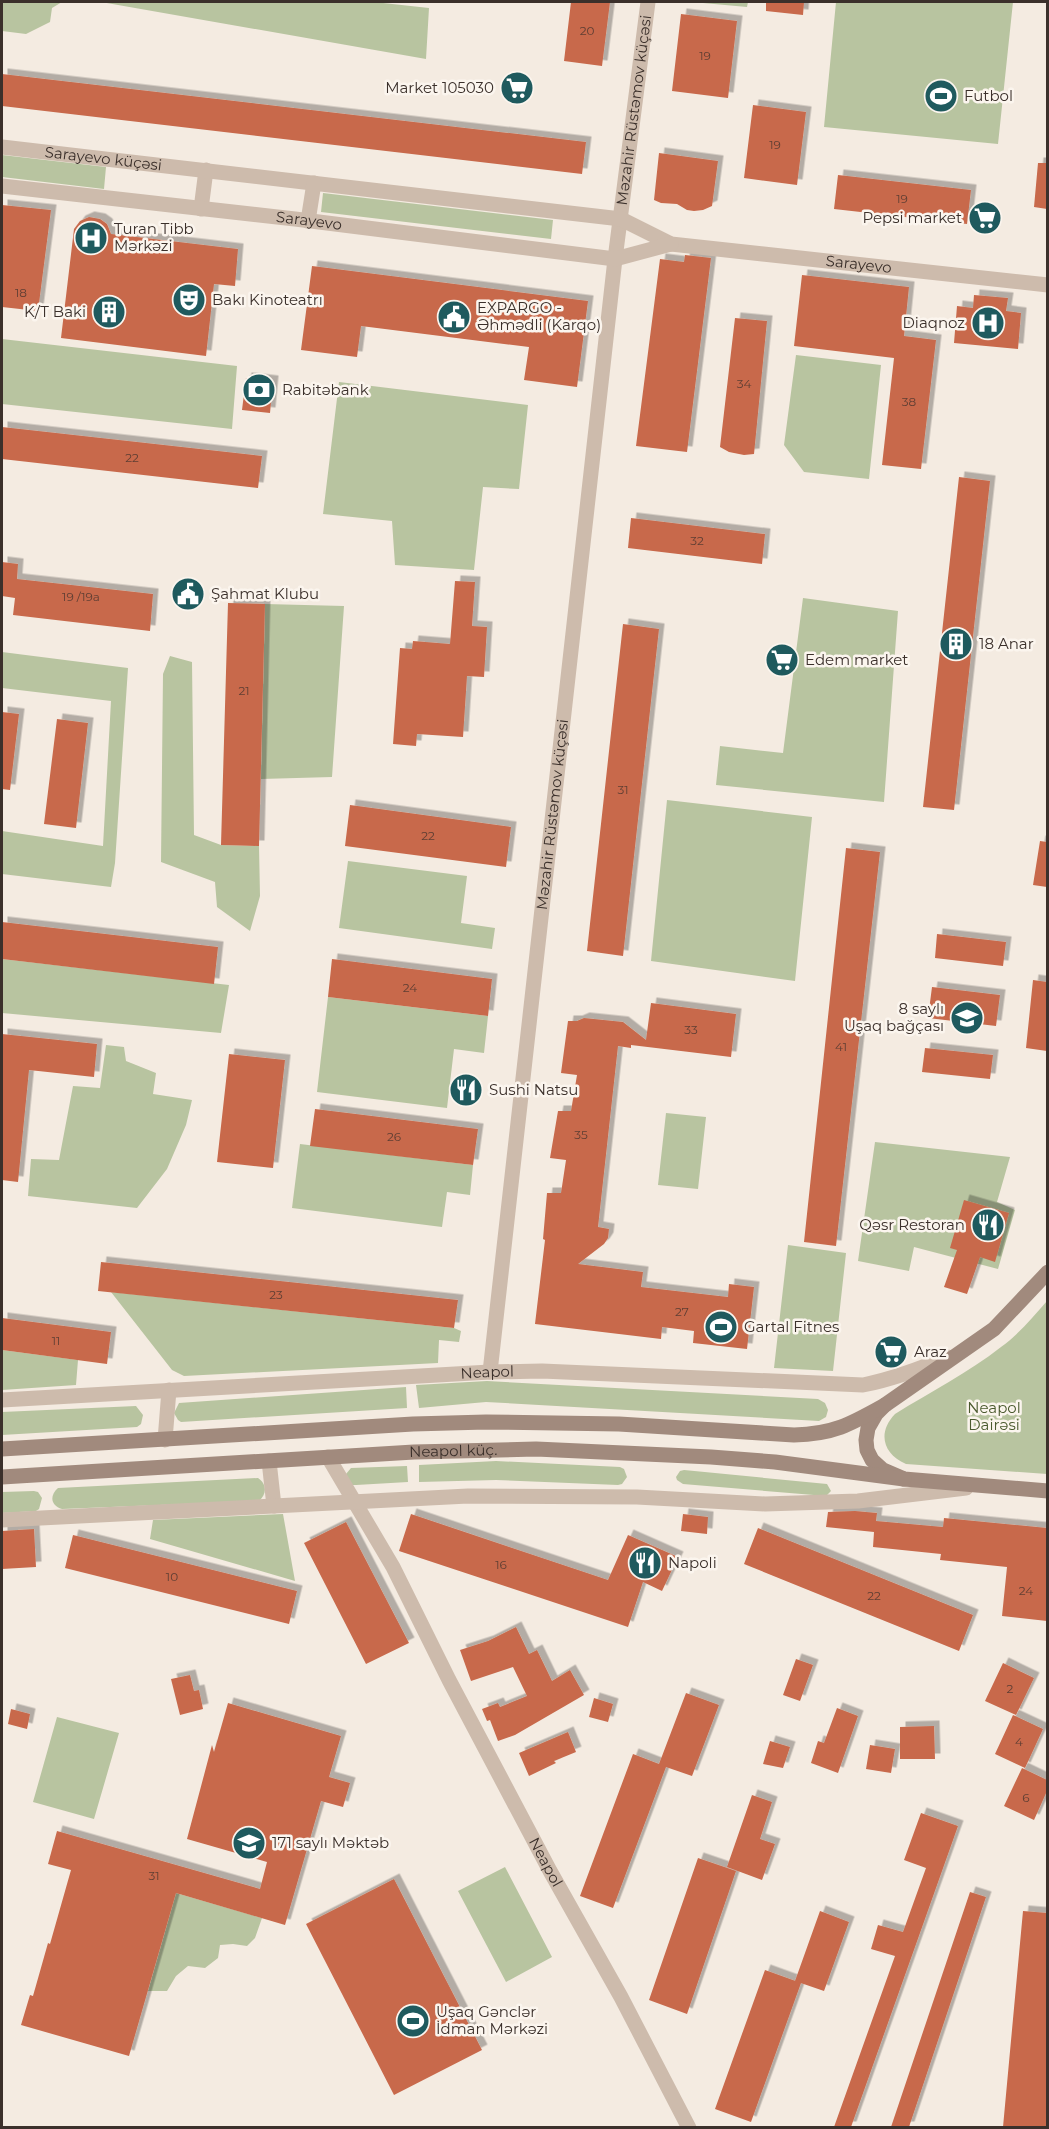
<svg xmlns="http://www.w3.org/2000/svg" width="1049" height="2129" font-family="Montserrat,sans-serif">
<defs>
<filter id="shadow"><feDropShadow dx="5.5" dy="-5.5" stdDeviation="0" flood-color="#0004"/></filter>
</defs>
<rect width="100%" height="100%" fill="#f4ebe1"/>
<!-- green -->
<path fill="#b8c4a0" d="M2,2H62L52,8L50,22L26,34L2,31Z
M101,2H374L429,8L426,59Z
M692,2H748L747,7Z
M836,2H1013L998,144L824,127Z
M2,155L106,167L104,189L2,177Z
M323,193L553,220L551,239L321,212Z
M2,339L237,366L232,429L2,404Z
M796,355L881,365L869,479L804,472L784,445Z
M339,382L528,405L519,489L483,487L474,570L395,565L392,521L323,514Z
M803,598L898,611L884,802L716,785L720,746L783,753Z
M265,604L344,606L332,777L261,779Z
M2,652L128,668L115,863L111,887L2,874V831L103,846L111,701L2,688Z
M170,656L192,662L194,835L221,845L259,846L260,896L250,931L217,907L215,882L161,862L163,674Z
M667,800L812,817L795,981L651,961Z
M348,861L467,876L461,923L495,928L492,949L339,928Z
M2,959L229,985L221,1033L2,1013Z
M328,997L488,1016L484,1053L454,1049L447,1108L317,1092Z
M106,1045L124,1047L126,1061L156,1073L153,1094L192,1100L186,1125L167,1169L137,1208L28,1196L31,1159L59,1160L73,1086L100,1088Z
M666,1113L706,1117L698,1189L658,1185Z
M875,1142L1010,1157L997,1202L1015,1210L998,1269L914,1247L909,1271L858,1261Z
M300,1144L473,1165L470,1195L447,1192L442,1227L292,1208Z
M788,1245L846,1253L833,1371L774,1368Z
M111,1292L454,1328L461,1331L459,1342L439,1340L438,1363L184,1376L172,1370Z
M1047,1301V1474L906,1464C883,1454 877,1433 895,1414C930,1392 968,1373 1001,1347C1019,1334 1033,1317 1047,1301Z
M2,1350L78,1360L76,1385L2,1390Z
M487,1381L818,1399L825,1403L828,1410L826,1417L819,1421L486,1402L419,1408L416,1385Z
M406,1387L407,1408L181,1422L178,1420L174,1413L179,1403Z
M136,1406L143,1415L141,1424L137,1427L2,1435V1412Z
M496,1461L620,1467L624,1469L627,1477L622,1484L618,1485L496,1480L419,1482V1465Z
M407,1466L408,1482L356,1485H351L346,1474L351,1468Z
M684,1470L827,1484L831,1491L826,1496L683,1484L677,1480L676,1477L680,1471Z
M258,1478C267,1484 267,1494 259,1501L62,1509C51,1506 49,1496 58,1488Z
M34,1491L38,1492L42,1498L39,1509L36,1511L2,1513V1492Z
M283,1514L295,1581L150,1539L153,1520Z
M57,1717L119,1733L94,1819L33,1802Z
M505,1867L552,1957L506,1982L458,1891Z
M176,1893L262,1918L255,1938L247,1946L233,1944L220,1945L218,1958L205,1968L188,1966L176,1976L167,1991H148Z"/>
<!-- building -->
<path fill="#c8694b" filter="url(#shadow)" d="M571,2H610L602,66L564,61Z
M766,2H804L803,15L766,11Z
M681,14L737,21L728,98L672,91Z
M2,74L586,142L582,174L2,106Z
M753,105L806,112L797,185L744,178Z
M659,153L718,161L712,206L703,210L694,211L687,210L677,204L661,203L654,200Z
M1038,163H1047V209L1034,207Z
M838,175L971,190L967,224L834,209Z
M2,205L51,210L38,311L2,307Z
M89,217L100,219L107,224L111,234L238,249L235,286L214,284L206,356L61,338L74,229L80,221Z
M685,255L711,258L687,452L636,446L660,259L684,262Z
M312,266L588,301L577,387L524,380L529,347L361,326L357,357L301,350Z
M802,275L909,287L904,336L936,340L921,469L882,465L894,358L794,346Z
M974,295L1008,298L1006,311L1021,313L1018,349L954,343L957,306L973,308Z
M735,318L767,321L754,454L744,455L729,452L720,447Z
M246,378L273,381L270,413L242,410Z
M2,427L262,456L258,488L2,459Z
M959,477L990,481L954,810L923,807Z
M631,518L765,534L762,564L628,548Z
M2,562L18,564L17,579L153,594L150,631L13,615L15,598L2,596Z
M455,581L475,582L472,626L487,627L484,677L467,676L463,737L417,734L416,746L393,744L400,648L412,649L413,641L450,644Z
M228,603L265,604L259,846L221,845Z
M623,624L659,629L623,956L587,951Z
M2,712L19,714L10,790L2,789Z
M57,719L88,723L76,828L44,824Z
M350,805L511,827L506,867L345,846Z
M1040,841L1047,842V887L1033,885Z
M846,848L880,852L836,1246L804,1242Z
M2,922L218,947L214,984L2,959Z
M937,934L1006,942L1003,966L935,958Z
M332,959L492,979L488,1016L328,997Z
M1033,980L1047,982V1051L1026,1048Z
M932,987L1000,995L996,1026L928,1018Z
M651,1003L736,1014L731,1057L631,1045V1048L618,1046L598,1227L609,1229L608,1238L604,1244L578,1264L643,1272L641,1287L728,1297L729,1284L754,1287L747,1349L693,1343L694,1331L662,1327L661,1339L535,1324L545,1240L543,1239L547,1193H561L566,1160L550,1158L558,1111H571L577,1075L561,1073L568,1021H577L584,1018L623,1022L646,1040Z
M2,1034L97,1044L94,1077L29,1070L18,1182L2,1180Z
M925,1048L993,1055L990,1079L922,1072Z
M229,1054L285,1060L273,1168L217,1162Z
M315,1109L478,1129L473,1165L310,1146Z
M964,1200L1009,1213L995,1262L980,1257L967,1294L944,1287L957,1250L950,1248Z
M101,1262L458,1300L454,1328L98,1291Z
M2,1318L111,1332L107,1364L2,1350Z
M855,1511L877,1513L876,1521L943,1527L944,1518L1047,1528V1621L1002,1616L1007,1567L940,1560L941,1554L873,1547L874,1532L826,1527L828,1512Z
M411,1514L608,1580L628,1535L678,1557L662,1591L643,1582L628,1627L399,1551Z
M683,1514L708,1517L707,1534L681,1531Z
M346,1522L409,1643L366,1664L304,1543Z
M758,1528L973,1615L959,1651L744,1564Z
M34,1529L36,1567L2,1569V1531Z
M73,1535L297,1591L289,1624L65,1568Z
M516,1627L529,1654L537,1650L552,1681L570,1670L584,1695L515,1735L498,1741L490,1720L487,1721L482,1709L498,1703L500,1707L527,1696L513,1667L471,1681L460,1650L488,1641Z
M796,1659L813,1665L800,1701L783,1695Z
M1003,1663L1034,1678L1016,1715L985,1701Z
M190,1675L194,1691L199,1690L203,1709L180,1715L171,1679Z
M686,1693L719,1705L692,1776L666,1767L613,1908L580,1896L633,1754L659,1764Z
M594,1698L613,1704L608,1722L589,1717Z
M228,1703L341,1736L329,1777L350,1783L343,1807L321,1801L285,1925L176,1893L129,2056L21,2025L30,1995L33,1996L48,1943L50,1944L71,1870L48,1864L57,1831L260,1889L267,1862L187,1839L212,1745L214,1752Z
M837,1708L858,1716L838,1773L811,1763L818,1741L824,1743Z
M11,1709L30,1714L27,1729L8,1724Z
M1013,1715L1043,1729L1025,1768L995,1754Z
M934,1726L935,1759H900V1727Z
M568,1732L576,1752L554,1761L556,1763L529,1776L519,1753Z
M770,1741L790,1747L783,1768L763,1764Z
M870,1745L895,1749L891,1773L866,1769Z
M1022,1768L1047,1780V1791L1034,1820L1004,1806Z
M752,1795L772,1802L760,1839L775,1844L762,1880L727,1867Z
M921,1813L958,1826L851,2127H834L895,1956L871,1949L878,1925L903,1932L926,1868L904,1860Z
M698,1858L736,1871L687,2014L649,2000Z
M394,1879L482,2050L394,2095L306,1924Z
M970,1892L986,1897L909,2127H891Z
M820,1911L849,1922L824,1991L795,1981Z
M1023,1911L1047,1913V2127H1003Z
M765,1970L801,1983L751,2122L715,2109Z"/>
<g fill="none" stroke-linecap="round" stroke-linejoin="round">
<!-- minor -->
<g stroke="#cdbbac" stroke-width="15">
<path d="M201,209L206,170"/>
<path id="s1" d="M490,1372L615,259L648,2"/>
<path id="s2" d="M2,1400L490,1372L542,1371L863,1385C893,1379 920,1369 948,1357"/>
<path d="M165,1440L169,1390"/>
<path id="s3" d="M328,1457L393,1567L449,1680L550,1871L621,1997L689,2128"/>
<path d="M269,1461L274,1506"/>
<path d="M2,1520L468,1496L637,1497L765,1504L858,1501L966,1488"/>
</g>
<!-- tertiary -->
<g stroke="#cdbbac" stroke-width="15">
<path id="s4" d="M2,147L621,219L671,244L1048,285"/>
<path id="s5" d="M2,186L295,219L615,259L671,244"/>
<path d="M308,221L314,183"/>
</g>
<!-- secondary -->
<g stroke="#a18a7d" stroke-width="15">
<path d="M1048,1272L994,1329L885,1405L876,1414L868,1428L866,1440L867,1450L872,1460L883,1470L904,1479L1048,1491"/>
<path d="M2,1449L413,1424L486,1422L619,1424L794,1435C834,1434 851,1424 885,1405"/>
<path id="s6" d="M2,1477L414,1452L536,1449L711,1457L775,1462L904,1479"/>
</g>
</g>
<!-- icons -->
<defs>
<g id="supermarket-disc" transform="scale(1.725)"><circle r="9.5" fill="#1f5a5e" stroke="#fbf5ee"/><path d="M-6-5.5h2.5l.6 2H6L4.5 2H-2.5L-4.4-4H-6ZM-1.5 3.2a1.3 1.3 0 1 0 .1 0ZM3 3.2a1.3 1.3 0 1 0 .1 0Z" fill="#fff"/></g>
<g id="stadium-disc" transform="scale(1.725)"><circle r="9.5" fill="#1f5a5e" stroke="#fbf5ee"/><path d="M0-5a6.5 5 0 1 0 0 10a6.5 5 0 1 0 0-10ZM-3.5-1.8h7v3.6h-7Z" fill="#fff"/></g>
<g id="hospital-disc" transform="scale(1.725)"><circle r="9.5" fill="#1f5a5e" stroke="#fbf5ee"/><path d="M-5-5h3v3.5h4V-5h3V5h-3V1.5h-4V5h-3Z" fill="#fff"/></g>
<g id="theatre-disc" transform="scale(1.725)"><circle r="9.5" fill="#1f5a5e" stroke="#fbf5ee"/><path d="M-5-5.5Q0-4 5-5.5V0Q5 5 0 6Q-5 5-5 0ZM-3.3-2.5H-1v1.5H-3.3ZM1-2.5H3.3v1.5H1ZM-2.8 1Q0 5.5 2.8 1Z" fill="#fff"/></g>
<g id="building-disc" transform="scale(1.725)"><circle r="9.5" fill="#1f5a5e" stroke="#fbf5ee"/><path d="M-4-6H4V6H1V3H-1V6H-4ZM-2.5-4.3h1.7v1.8h-1.7ZM.8-4.3h1.7v1.8H.8ZM-2.5-1h1.7V.8h-1.7ZM.8-1h1.7V.8H.8Z" fill="#fff"/></g>
<g id="civic-disc" transform="scale(1.725)"><circle r="9.5" fill="#1f5a5e" stroke="#fbf5ee"/><path d="M-.6-6.5H3V-4.5H.6V-3L4-1V1h2V6H-6V1h2V-1L-.6-3ZM-1.2 2.5V6h2.4V2.5Z" fill="#fff"/></g>
<g id="bank-disc" transform="scale(1.725)"><circle r="9.5" fill="#1f5a5e" stroke="#fbf5ee"/><path d="M-6-4H6V4H-6ZM0-2.3a2.3 2.3 0 1 0 0 4.6a2.3 2.3 0 1 0 0-4.6Z" fill="#fff"/></g>
<g id="school-disc" transform="scale(1.725)"><circle r="9.5" fill="#1f5a5e" stroke="#fbf5ee"/><path d="M0-5L7-2L0 1L-7-2ZM-4 1L0 2.5L4 1V4Q0 6-4 4Z" fill="#fff"/></g>
<g id="restaurant-disc" transform="scale(1.725)"><circle r="9.5" fill="#1f5a5e" stroke="#fbf5ee"/><path d="M-5-6h1v4h1v-4h1v4h1v-4h1v5L-1.5 .5V6h-2V.5L-5-1ZM5-6V6H3V1.5H1.5Q1.5-4 5-6Z" fill="#fff"/></g>
</defs>
<g fill-rule="evenodd">
<use href="#supermarket-disc" x="517" y="88"/>
<use href="#stadium-disc" x="941" y="96"/>
<use href="#supermarket-disc" x="985" y="218"/>
<use href="#hospital-disc" x="91" y="238"/>
<use href="#theatre-disc" x="189" y="300"/>
<use href="#building-disc" x="109" y="312"/>
<use href="#civic-disc" x="454" y="317"/>
<use href="#hospital-disc" x="988" y="323"/>
<use href="#bank-disc" x="259" y="390"/>
<use href="#civic-disc" x="188" y="594"/>
<use href="#building-disc" x="956" y="644"/>
<use href="#supermarket-disc" x="782" y="660"/>
<use href="#school-disc" x="967" y="1018"/>
<use href="#restaurant-disc" x="466" y="1090"/>
<use href="#restaurant-disc" x="988" y="1225"/>
<use href="#stadium-disc" x="721" y="1327"/>
<use href="#supermarket-disc" x="891" y="1352"/>
<use href="#restaurant-disc" x="645" y="1563"/>
<use href="#school-disc" x="249" y="1843"/>
<use href="#stadium-disc" x="413" y="2021"/>
</g>
<g text-anchor="middle" stroke-width="5" stroke-linejoin="round" paint-order="stroke">
<!-- number labels -->
<g font-size="12" fill="#5e3e33">
<text x="587" y="35">20</text>
<text x="705" y="60">19</text>
<text x="775" y="149">19</text>
<text x="902" y="203">19</text>
<text x="21" y="297">18</text>
<text x="744" y="388">34</text>
<text x="909" y="406">38</text>
<text x="132" y="462">22</text>
<text x="697" y="545">32</text>
<text x="81" y="601">19 /19a</text>
<text x="244" y="695">21</text>
<text x="623" y="794">31</text>
<text x="428" y="840">22</text>
<text x="410" y="992">24</text>
<text x="691" y="1034">33</text>
<text x="841" y="1051">41</text>
<text x="581" y="1139">35</text>
<text x="394" y="1141">26</text>
<text x="276" y="1299">23</text>
<text x="682" y="1316">27</text>
<text x="56" y="1345">11</text>
<text x="501" y="1569">16</text>
<text x="172" y="1581">10</text>
<text x="1026" y="1595">24</text>
<text x="874" y="1600">22</text>
<text x="1010" y="1693">2</text>
<text x="1019" y="1746">4</text>
<text x="1026" y="1802">6</text>
<text x="154" y="1880">31</text>
</g>
<!-- poi labels -->
<g font-size="15" fill="#3b302b" stroke="#fbf5ee" text-anchor="start">
<text x="494" y="93" text-anchor="end">Market 105030</text>
<text x="964" y="101">Futbol</text>
<text x="962" y="223" text-anchor="end">Pepsi market</text>
<text x="114" y="234">Turan Tibb<tspan x="114" dy="17">Mərkəzi</tspan></text>
<text x="212" y="305">Bakı Kinoteatrı</text>
<text x="477" y="313">EXPARGO -<tspan x="477" dy="17">Əhmədli (Karqo)</tspan></text>
<text x="86" y="317" text-anchor="end">K/T Baki</text>
<text x="965" y="328" text-anchor="end">Diaqnoz</text>
<text x="282" y="395">Rabitəbank</text>
<text x="211" y="599">Şahmat Klubu</text>
<text x="979" y="649">18 Anar</text>
<text x="805" y="665">Edem market</text>
<text x="944" y="1014" text-anchor="end">8 saylı<tspan x="944" dy="17">Uşaq bağçası</tspan></text>
<text x="489" y="1095">Sushi Natsu</text>
<text x="965" y="1230" text-anchor="end">Qəsr Restoran</text>
<text x="744" y="1332">Gartal Fitnes</text>
<text x="914" y="1357">Araz</text>
<text x="668" y="1568">Napoli</text>
<text x="272" y="1848">171 saylı Məktəb</text>
<text x="436" y="2017">Uşaq Gənclər<tspan x="436" dy="17">İdman Mərkəzi</tspan></text>
</g>
<!-- street labels -->
<g font-size="15" fill="#3b302b" stroke="#fbf5ee">
<text dy="5" stroke="none"><textPath href="#s1" startOffset="1270">Məzahir Rüstəmov küçəsi</textPath></text>
<text dy="5" stroke="none"><textPath href="#s4" startOffset="102">Sarayevo küçəsi</textPath></text>
<text dy="5" stroke="none"><textPath href="#s5" startOffset="309">Sarayevo</textPath></text>
<text dy="5" stroke="none"><textPath href="#s4" startOffset="868">Sarayevo</textPath></text>
<text dy="5" stroke="none"><textPath href="#s1" startOffset="561">Məzahir Rüstəmov küçəsi</textPath></text>
<text dy="5" stroke="none"><textPath href="#s2" startOffset="486">Neapol</textPath></text>
<text dy="5" stroke="none"><textPath href="#s6" startOffset="452">Neapol küç.</textPath></text>
<text dy="5" stroke="none"><textPath href="#s3" startOffset="460">Neapol</textPath></text>
</g>
<!-- park labels -->
<g font-size="15" fill="#4a5a2e" stroke="#fbf5ee">
<text x="994" y="1413">Neapol<tspan x="994" dy="17">Dairəsi</tspan></text>
</g>
</g>
<!-- border -->
<rect width="1049" height="2129" fill="none" stroke="#3b302b" stroke-width="6"/>
</svg>
